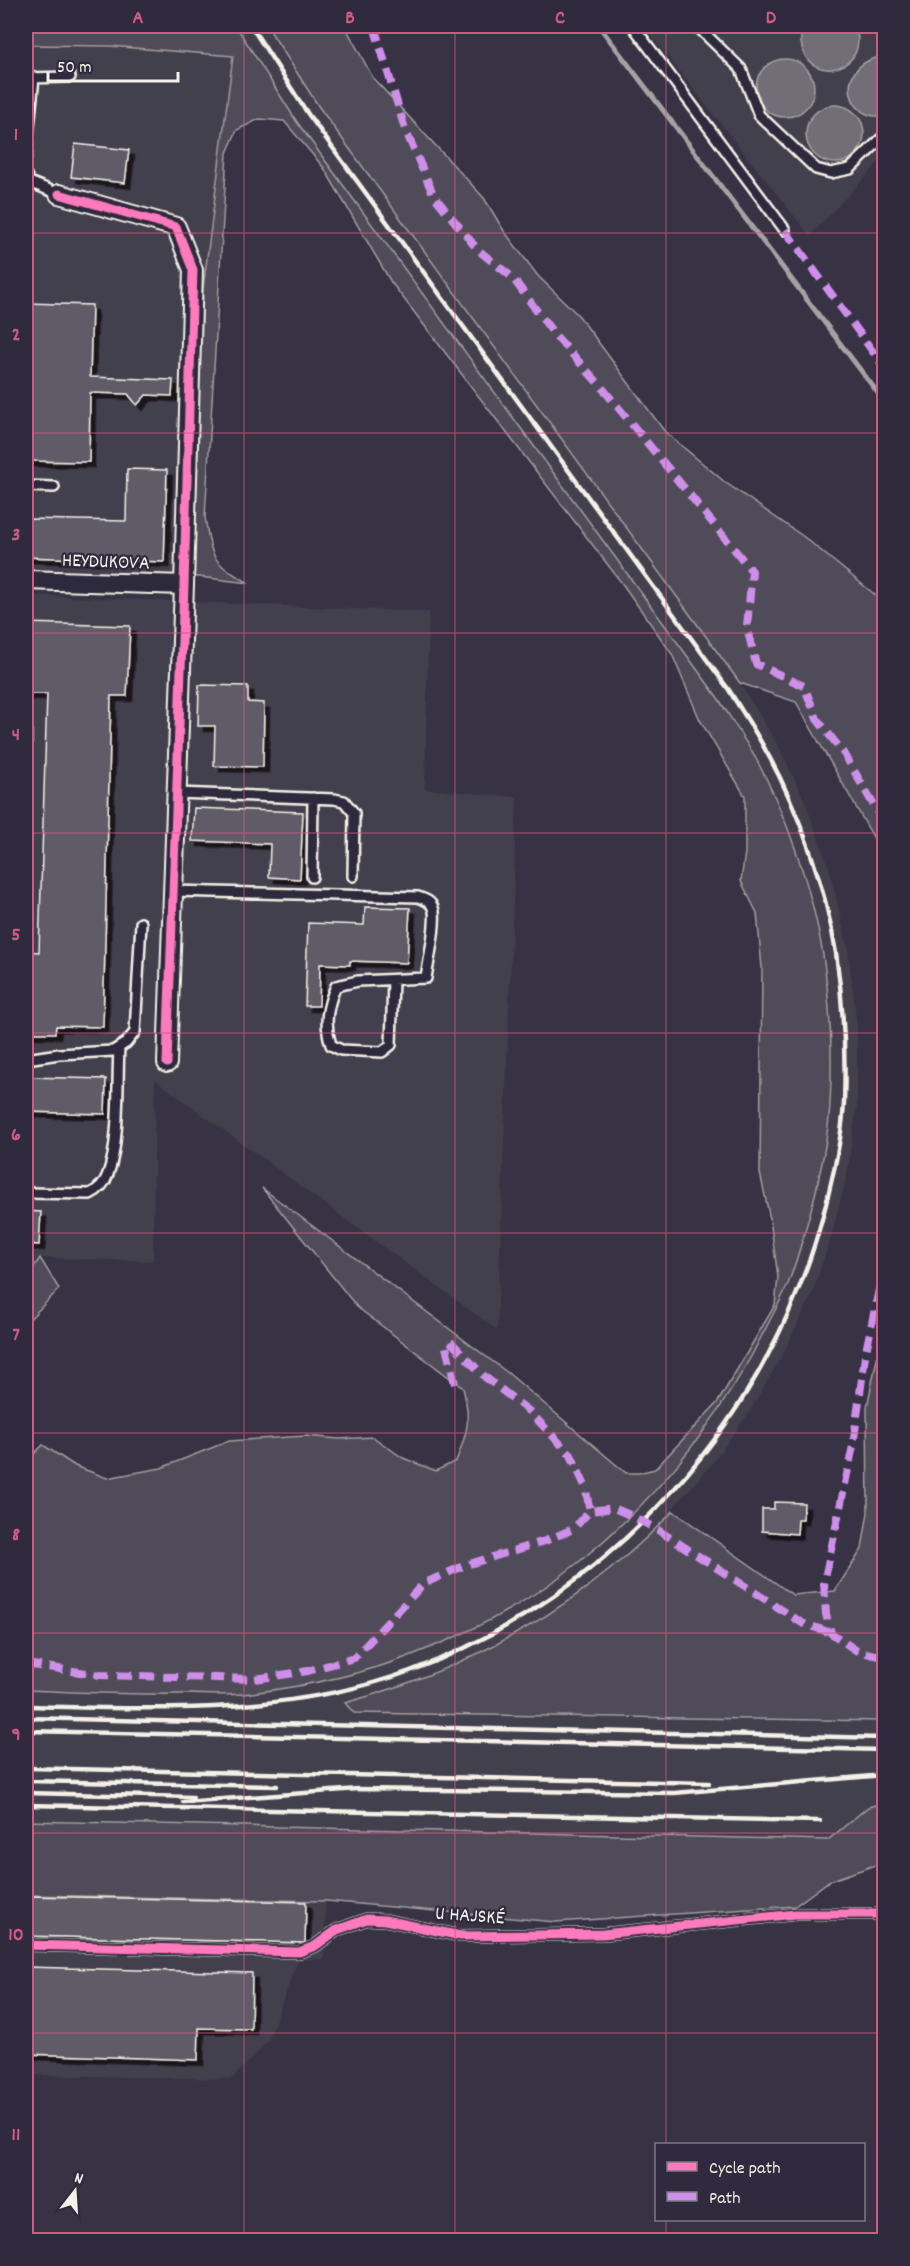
<svg xmlns="http://www.w3.org/2000/svg" width="910" height="2266" font-family="Dekko,sans-serif">
<defs>
<filter id="shadow"><feDropShadow dx="5.5" dy="5.5" stdDeviation="0" flood-color="#0009"/></filter>
</defs>
<rect width="100%" height="100%" fill="#373244"/>
<filter id="ink" filterUnits="userSpaceOnUse"><feTurbulence type="fractalNoise" baseFrequency=".0167" numOctaves="2"/><feDisplacementMap in="SourceGraphic" scale="12" xChannelSelector="R" yChannelSelector="G"/><feConvolveMatrix kernelMatrix="1 2 1 2 8 2 1 2 1" color-interpolation-filters="sRGB"/></filter>
<g filter="url(#ink)">
<!-- built -->
<path fill="#433f4e" d="M236,26H267L319,107L740,683L779,747L805,801L829,867L848,948L857,1027V1106L847,1175L832,1234L812,1295L784,1352L749,1413L711,1465L652,1532L594,1584L538,1621L485,1651L427,1678L346,1703L354,1713L884,1721V1803L868,1807L829,1840L26,1821V1690L122,1695L240,1694L340,1677L377,1667L417,1654L473,1628L525,1599L577,1563L634,1514L690,1449L727,1399L761,1340L788,1285L807,1227L821,1170L830,1104L831,1028L823,953L804,875L756,759L718,698L297,122Z
M643,26H884V157L810,236Z
M26,45L109,46L233,56L203,289L191,576L26,568Z
M26,595L429,612L425,789L517,797L497,1330L155,1080L153,1261L40,1258L26,1277Z
M26,1895L326,1901L324,1959L298,1960L268,2041L232,2079L26,2075Z"/>
<!-- green -->
<path fill="#504b59" stroke="#a29ea0" stroke-width="1.5" d="M26,26H236L297,122L718,698C730,717 743,737 755,757C786,813 813,892 823,955C830,1003 833,1054 830,1103C829,1133 822,1165 815,1195C807,1225 799,1255 788,1284C782,1298 774,1312 767,1326C722,1417 659,1497 580,1561C532,1600 474,1631 417,1653C363,1675 302,1687 243,1694C223,1696 202,1694 181,1694C129,1695 77,1692 26,1690V1462L43,1445L75,1466L107,1478L161,1468L229,1441L306,1436L339,1439L373,1437L403,1458L436,1471L456,1461C468,1431 471,1420 463,1388L357,1307L262,1188L508,1373L626,1473H638L655,1469L718,1402L775,1305L778,1277L770,1219L760,1173L762,968L757,913L741,881L745,852V796L700,720L672,654L621,582L391,282L324,168L284,121L259,119L237,130L227,153L205,517C212,559 211,562 249,583L191,576L203,289L233,56L109,46L26,45Z
M267,26H345L373,78L484,198L504,231L538,276L579,316L665,432L726,483L804,537L884,602V856L796,702L740,683L319,107Z
M40,1258L59,1289L26,1323V1278Z
M884,1324V1721L354,1713L345,1703C473,1668 582,1607 673,1511L793,1595L835,1591L862,1549L868,1512L867,1407Z
M884,1803V1862L829,1881L795,1906L556,1922L326,1901L26,1895V1821L828,1840L868,1807Z"/>
<!-- water -->
<path fill="#726e77" stroke="#a6a2a4" stroke-width="1.5" d="M804,26H855C872,69 812,86 802,48C800,40 800,33 804,26Z
M879,57L884,58V115C850,124 831,68 879,57Z
M756 88a29 29 0 1 1 58 0a29 29 0 1 1-58 0Z
M806 134a29 29 0 1 1 58 0a29 29 0 1 1-58 0Z"/>
<g fill="none" stroke-linecap="round" stroke-linejoin="round">
<!-- stream -->
<path stroke="#a6a2a4" stroke-width="5" d="M599,26L884,401"/>
</g>
<!-- building -->
<path fill="#5f5c67" stroke="#f4f1e8" stroke-width="1.5" filter="url(#shadow)" d="M75,144L129,150L125,183L71,177Z
M26,303L92,305L90,377L173,380L172,396L146,395L137,405L128,394L90,393L89,462L26,461Z
M127,469L167,470L164,562L26,557V519L126,521Z
M26,623L130,626L127,696H111L103,1027L56,1026L55,1033H26V951L39,952L47,694H26Z
M199,685L248,686V702L264,703L263,767L214,766L215,726H198Z
M194,808L303,812L300,879L269,877L270,844L192,841Z
M365,907L410,908L407,963L350,961V965L320,964L319,1006H305L308,923L364,925Z
M26,1077L106,1079L105,1114L26,1112Z
M26,1211L41,1212L39,1245L26,1244Z
M774,1502L804,1503L803,1519H798L797,1534L762,1531V1509H774Z
M26,1896L306,1902L305,1943L26,1936Z
M26,1967L252,1973L251,2029L199,2028L198,2060L26,2054Z"/>
<g fill="none" stroke-linecap="round" stroke-linejoin="round">
<!-- lane casing -->
<g stroke="#f4f1e8" stroke-width="14">
<path id="lane" d="M633,26L785,230
M697,26L741,69L759,115L816,169L831,173L850,169L884,136
M878,26L884,32
M26,78L70,77
M26,157L34,77
M26,175L29,182L59,194
M26,486L54,487
M26,717V800
M177,793L334,799L344,801L354,813L353,876
M312,877L313,798
M173,891L418,897C424,899 431,901 433,908C438,918 428,964 426,978L358,981L336,986C327,1006 324,1024 331,1045L341,1050L382,1052L391,1045L393,980
M26,1059L59,1054L113,1051L126,1043L135,1032L141,923
M26,1193L90,1194C98,1190 105,1183 108,1174C120,1143 117,1083 119,1048
M26,1945L299,1952L315,1946L337,1930L367,1919L385,1920L461,1936L603,1934L796,1914H884"/>
</g>
<!-- street casing -->
<g stroke="#f4f1e8" stroke-width="22">
<path id="street" d="M59,194L176,227L193,270L184,585L167,1063
M26,580L184,585"/>
</g>
<!-- lane -->
<use href="#lane" stroke="#2f2a3d" stroke-width="9"/>
<!-- street -->
<use href="#street" stroke="#2f2a3d" stroke-width="18"/>
<!-- rail -->
<path stroke="#f4f1e8" stroke-width="4.5" d="M26,1706C154,1709 288,1716 410,1671C613,1596 774,1415 826,1204C834,1171 842,1137 844,1103C846,1053 843,1002 836,953C826,888 798,808 766,751C755,730 741,710 729,690L308,114L251,26
M26,1718L884,1738
M26,1731L884,1750
M26,1768L709,1783
M26,1781L277,1786
M26,1793L193,1797
M183,1802L358,1789L674,1793L884,1775
M26,1805L820,1821"/>
<!-- quiet -->
<path stroke="#ce8fe9" stroke-width="8" stroke-dasharray="15 8" stroke-linecap="butt" d="M374,26L405,129L434,196L478,250L512,277L554,334L599,384L752,571L747,627L756,664L804,686L817,719L845,755L884,823
M785,230L884,367
M884,1266L865,1356L853,1446L824,1583L826,1614L831,1633L857,1651L879,1656L884,1654
M455,1384L446,1347L450,1341L485,1377L530,1412L571,1455L585,1486L590,1511
M26,1664L100,1675L255,1679L308,1671L354,1658L423,1584L463,1566L545,1541L573,1529L590,1511L614,1508L634,1517L658,1530L802,1623L831,1633"/>
<!-- cycleway casing -->
<g stroke="#2f2a3d" stroke-width="13">
<path id="cycleway" d="M59,194L176,227L193,270L184,585L167,1063
M26,1945L299,1952L315,1946L337,1930L367,1919L385,1920L461,1936L603,1934L796,1914H884"/>
</g>
<!-- cycleway -->
<use href="#cycleway" stroke="#fd7abc" stroke-width="9"/>
</g>
</g>
<!-- grid -->
<path fill="none" stroke="#d15985" stroke-width="1.5" stroke-opacity="0.55" d="M244,26V2240M455,26V2240M666,26V2144M26,233H884M26,433H884M26,633H884M26,833H884M26,1033H884M26,1233H884M26,1433H884M26,1633H884M26,1833H884M26,2033H884M666,2220V2240"/>
<g text-anchor="middle" stroke-width="4.5" stroke-linejoin="round" paint-order="stroke">
<!-- street labels -->
<g font-size="20" fill="#f4f1e8" stroke="#2f2a3d">
<text transform="translate(106 560) rotate(2)" y="7">HEYDUKOVA</text>
<text transform="translate(470 1914) rotate(4)" y="7">U HAJSKÉ</text>
</g>
</g>
<!-- margin -->
<rect width="910" height="2266" fill="none" stroke="#2f2a3d" stroke-width="66"/>
<!-- legend -->
<rect x="655" y="2143" width="210" height="78" fill="#2f2a3d" stroke="#7e7a81" stroke-width="1.5"/>
<rect x="667" y="2162" width="30" height="9" fill="#fd7abc" stroke="#7e7a81" stroke-width="1.5"/>
<text x="709" y="2173" font-size="18" fill="#f4f1e8">Cycle path</text>
<rect x="667" y="2192" width="30" height="9" fill="#ce8fe9" stroke="#7e7a81" stroke-width="1.5"/>
<text x="709" y="2203" font-size="18" fill="#f4f1e8">Path</text>
<!-- north arrow -->
<g transform="translate(75 2191) rotate(17)" stroke="#2f2a3d" stroke-width="4.5" paint-order="stroke">
<path d="M0-4.5L10 22L0 15L-10 22Z" fill="#f4f1e8"/>
<text y="-9" font-size="16" font-weight="bold" text-anchor="middle" fill="#f4f1e8">N</text>
</g>
<!-- scale -->
<path d="M48 72v9h130v-9" fill="none" stroke="#f4f1e8" stroke-width="3"/>
<text x="57" y="72" font-size="18" fill="#f4f1e8" stroke="#2f2a3d" stroke-width="4.5" paint-order="stroke">50 m</text>
<rect x="33" y="33" width="844" height="2200" fill="none" stroke="#d15985" stroke-width="2"/>
<g font-size="20" text-anchor="middle" font-weight="bold" fill="#d15985">
<text x="138" y="23">A</text>
<text x="350" y="23">B</text>
<text x="560" y="23">C</text>
<text x="771" y="23">D</text>
<text x="16" y="140">1</text>
<text x="16" y="340">2</text>
<text x="16" y="540">3</text>
<text x="16" y="740">4</text>
<text x="16" y="940">5</text>
<text x="16" y="1140">6</text>
<text x="16" y="1340">7</text>
<text x="16" y="1540">8</text>
<text x="16" y="1740">9</text>
<text x="16" y="1940">10</text>
<text x="16" y="2140">11</text>
</g>
</svg>
